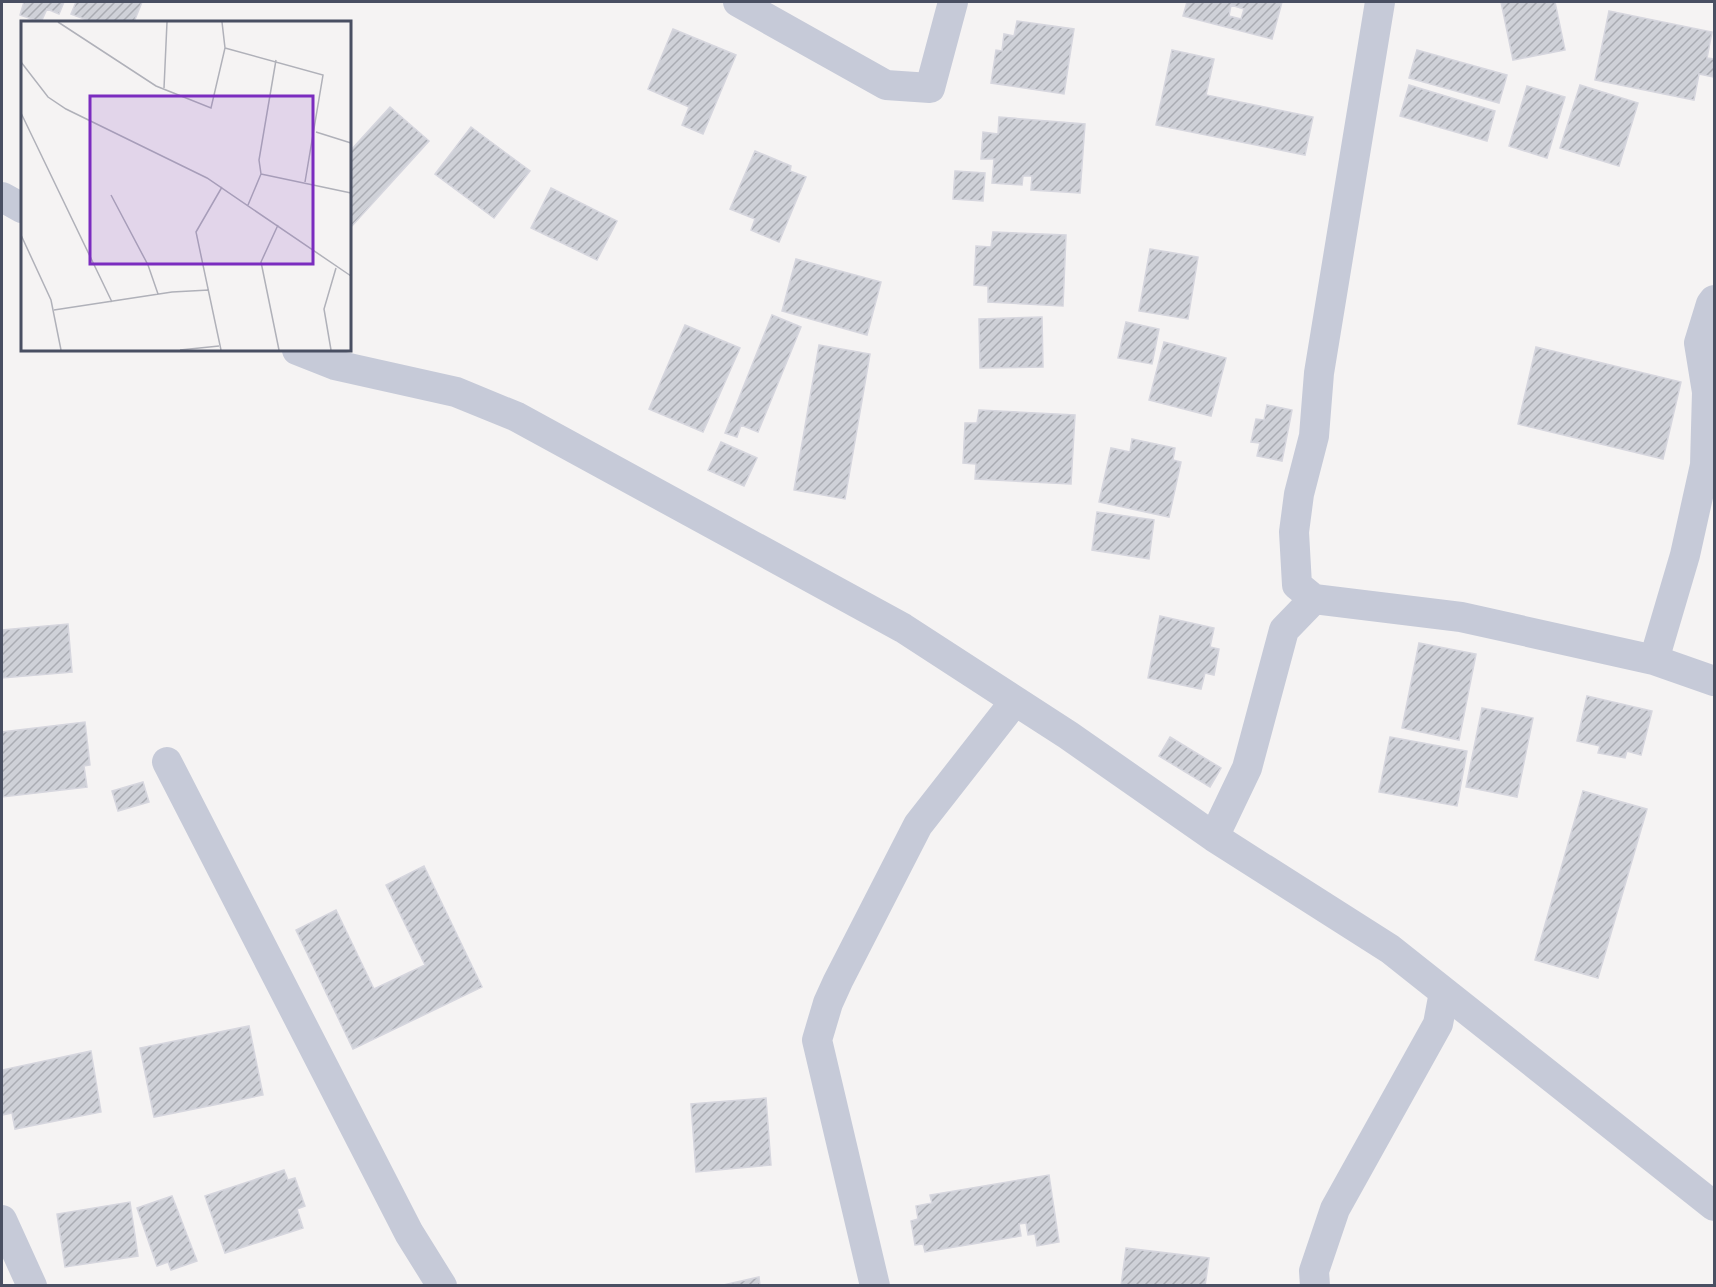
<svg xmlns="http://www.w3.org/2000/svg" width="1716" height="1287" font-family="'Roboto Condensed',sans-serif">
<defs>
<pattern id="building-hatch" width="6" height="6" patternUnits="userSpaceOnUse" patternTransform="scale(1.5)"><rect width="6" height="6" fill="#cfd1d8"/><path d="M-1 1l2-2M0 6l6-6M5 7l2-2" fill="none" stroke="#aaacb3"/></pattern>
</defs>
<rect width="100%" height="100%" fill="#f5f3f3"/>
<!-- building -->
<path fill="url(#building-hatch)" stroke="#d6d6de" stroke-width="1.5" fill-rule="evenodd" d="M24,2H64L59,14L47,9L41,22L20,15Z
M76,2H142L134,22H92L71,14Z
M1187,2H1282L1272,39L1183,16ZM1231,5L1244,9L1241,19L1229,16Z
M1501,2H1555L1565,50L1513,60Z
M1609,11L1712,32L1707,58L1714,59V77L1699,74L1694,100L1595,80Z
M1017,21L1074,29L1064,94L991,83L996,50L1002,51L1004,34L1014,36Z
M673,29L736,55L703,134L682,125L689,107L648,89Z
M1172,50L1214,59L1206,95L1313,117L1305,155L1156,125Z
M1417,50L1507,75L1499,103L1409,78Z
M1409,85L1495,111L1487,141L1400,116Z
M1580,85L1638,103L1619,166L1560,148Z
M1527,86L1565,97L1547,158L1509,146Z
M390,107L429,141L350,228V151Z
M999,117L1085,124L1080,193L1031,190L1032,176H1023L1022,185L992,183L994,159H981L983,132L998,134Z
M471,127L530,171L494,218L435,174Z
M755,151L791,166L790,171L806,177L779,242L751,230L755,219L730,209Z
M955,171L985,173L983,201L953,199Z
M551,188L617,221L597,260L531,228Z
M993,232L1066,235L1063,306L988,302V286L974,285L976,246L991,247Z
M1150,249L1198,257L1188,319L1139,311Z
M796,259L881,282L867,335L782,311Z
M772,315L801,327L758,432L741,425L737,437L725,433Z
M1042,317L1043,367L980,368L979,319Z
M1126,322L1159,329L1152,364L1118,358Z
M685,325L740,348L703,432L649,409Z
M1164,342L1226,358L1211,416L1149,400Z
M819,345L870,354L845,499L794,490Z
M1536,347L1681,382L1663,459L1518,424Z
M1267,405L1292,410L1282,461L1257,456L1260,443L1251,442L1256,419L1264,420Z
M979,410L1075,415L1071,484L975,479L976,464L963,463L965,423H977Z
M1132,439L1175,448L1173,460L1181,462L1169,517L1099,502L1111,448L1130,452Z
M721,442L757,458L744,486L708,470Z
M1097,512L1154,520L1149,559L1092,550Z
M1160,616L1214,628L1210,647L1219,649L1214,675L1205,673L1201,689L1148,678Z
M68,624L72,672L2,678V630Z
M1419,643L1476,654L1459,740L1402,728Z
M1587,696L1652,711L1641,755L1627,751L1625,758L1598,753L1600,746L1577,741Z
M1482,708L1533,718L1517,797L1466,787Z
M85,722L90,765L84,766L87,787L2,797V732Z
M1170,737L1221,768L1210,787L1159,756Z
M1390,737L1467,751L1457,806L1379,792Z
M143,782L149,802L118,811L112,791Z
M1583,791L1647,809L1598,978L1535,960Z
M424,866L482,987L353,1049L296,930L336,910L374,989L425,965L386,885Z
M249,1026L263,1095L154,1117L140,1048Z
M91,1051L101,1112L15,1129L12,1113L2,1115V1070Z
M766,1098L771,1165L696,1172L691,1104Z
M284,1170L288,1180L295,1178L305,1206L297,1209L303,1228L225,1253L205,1196Z
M1049,1175L1059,1242L1037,1246L1035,1234L1028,1235L1026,1223L1019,1224L1021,1236L925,1252L923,1244L915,1245L911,1221L918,1219L916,1206L932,1203L930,1195Z
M172,1196L197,1261L171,1270L168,1262L157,1266L137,1208Z
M130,1202L138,1256L65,1267L57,1214Z
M1126,1248L1209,1258L1205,1286H1121Z
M759,1277L760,1286H719Z"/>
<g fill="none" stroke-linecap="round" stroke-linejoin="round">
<!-- street -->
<path stroke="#c6cad8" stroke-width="30" d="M738,2L886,85L930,88L953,2
M2,197L22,208
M297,350L335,365L456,392L517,417L903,628L1068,735L1214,837L1390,949L1714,1206
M1314,599L1461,617L1654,660L1714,681
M1654,660L1685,555L1705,465L1707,392L1699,343L1711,304L1714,300
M167,762L409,1233L442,1286
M1214,837L1247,768L1284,630L1314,599L1297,585L1294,532L1299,494L1314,436L1319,373L1380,2
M2,1220L32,1286
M875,1286L817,1040L828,1003L838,981L918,825L1015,701
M1315,1286L1314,1271L1335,1209L1438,1024L1444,992"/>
</g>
<!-- overview -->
<g transform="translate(21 21)">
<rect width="330" height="330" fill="#f5f3f3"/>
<path fill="none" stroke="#b0b1b9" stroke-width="1.5" d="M37,1L135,65L190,87L204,27L201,1M204,27L302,54L284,161M0,41L27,76L45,88L186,157L330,255M143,67L146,1M0,92L91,281M295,111L330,122M240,153L330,172M90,174L127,244L137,273M227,184L240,153L238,139L255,39M257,204L240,241L258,329M0,214L30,279L40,329M33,289L151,271L188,269M159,329L198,325M200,329L175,211L201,166M310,329L303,288L315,247"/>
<path fill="#7b2cbf" fill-opacity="0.15" stroke="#7b2cbf" stroke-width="3" d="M69,75H292V243H69Z"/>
<rect width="330" height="330" fill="none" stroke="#494f62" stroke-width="3"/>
</g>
<!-- border -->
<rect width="1716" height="1287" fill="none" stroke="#494f62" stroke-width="6"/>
</svg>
